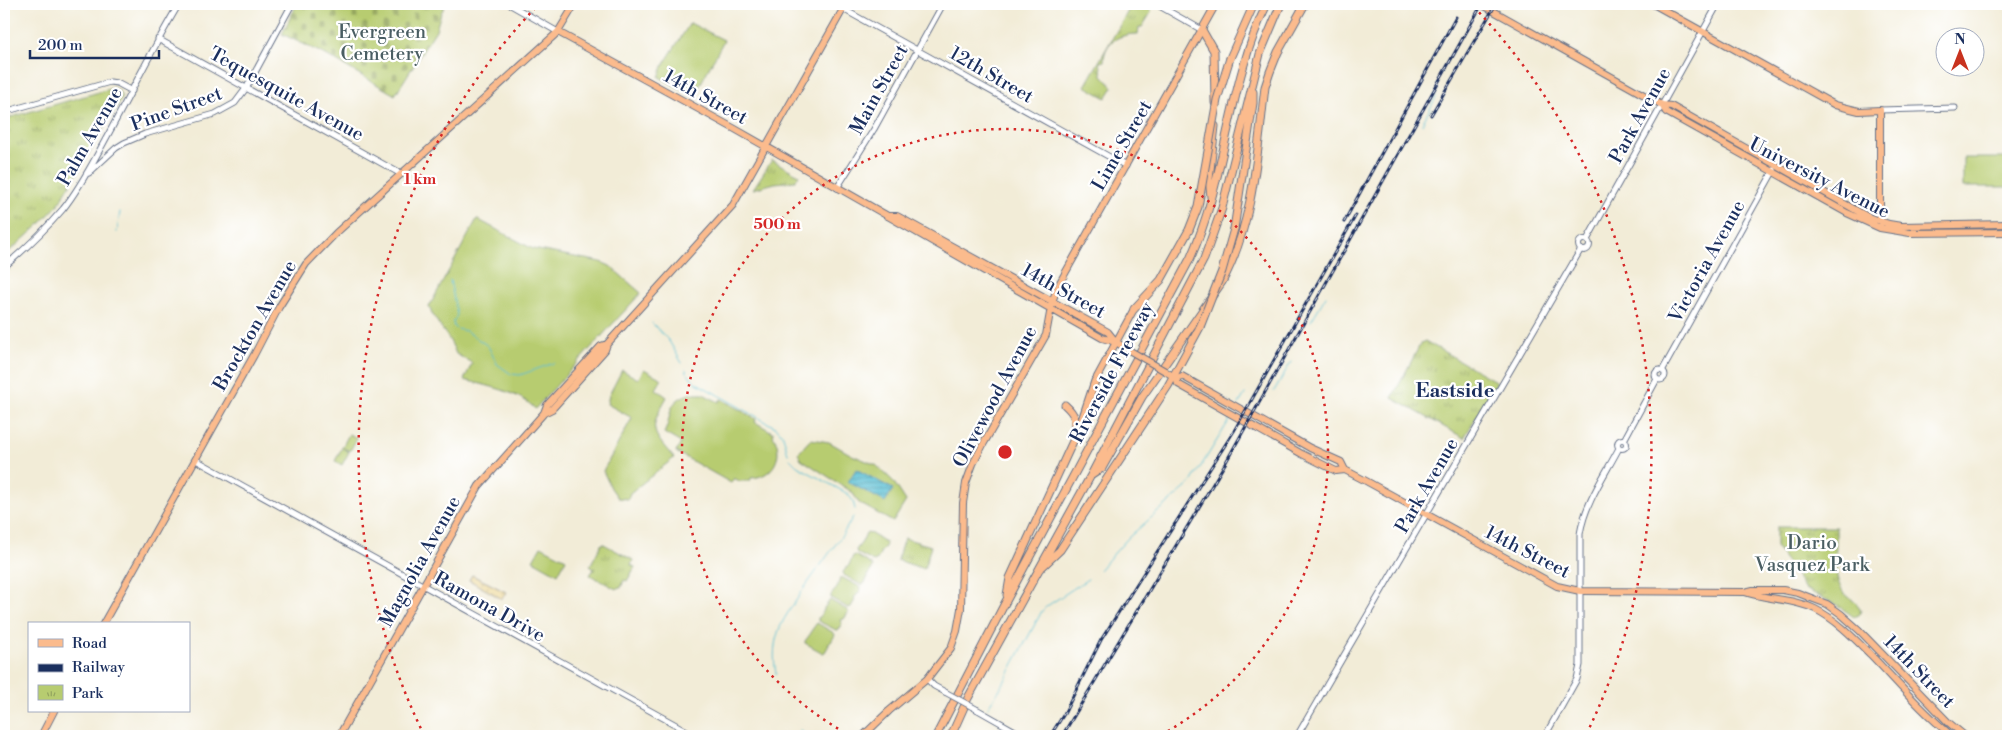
<svg xmlns="http://www.w3.org/2000/svg" width="2012" height="740" font-family="'Libre Bodoni',serif">
<defs>
<pattern id="sand-dots" width="8" height="8" patternUnits="userSpaceOnUse" patternTransform="scale(1.25)"><rect width="8" height="8" fill="#eeda9e"/><path d="M2 2h.1M6 6h.1" fill="none" stroke="#ccbb8a" stroke-width="1.8" stroke-linecap="round"/></pattern>
<pattern id="cemetery-stones" width="16" height="16" patternUnits="userSpaceOnUse" patternTransform="scale(1.25)"><rect width="16" height="16" fill="#b7cc70"/><path d="M2 7V4a2 2 0 0 1 4 0v3zM10 15v-3a2 2 0 0 1 4 0v3z" fill="#94a65f"/></pattern>
<pattern id="park-tufts" width="24" height="20" patternUnits="userSpaceOnUse" patternTransform="scale(1.25)"><rect width="24" height="20" fill="#b7cc70"/><path d="M3 7l-1-3M5 7V3M7 7l1-3M15 17l-1-3M17 17v-4M19 17l1-3" fill="none" stroke="#94a65f"/></pattern>
<pattern id="water-rules" width="6" height="5" patternUnits="userSpaceOnUse" patternTransform="scale(1.25)"><rect width="6" height="5" fill="#56bed3"/><path d="M0 2.5h6" fill="none" stroke="#469bae"/></pattern>
</defs>
<rect width="100%" height="100%" fill="#fff"/>
<filter id="ink" filterUnits="userSpaceOnUse"><feTurbulence type="fractalNoise" baseFrequency=".02" numOctaves="2"/><feDisplacementMap in="SourceGraphic" scale="10" xChannelSelector="R" yChannelSelector="G"/><feConvolveMatrix kernelMatrix="1 2 1 2 8 2 1 2 1" color-interpolation-filters="sRGB"/></filter>
<filter id="wash" filterUnits="userSpaceOnUse"><feTurbulence type="fractalNoise" baseFrequency=".0096" numOctaves="4" result="noise"/><feDisplacementMap in="SourceGraphic" scale="20" xChannelSelector="R" yChannelSelector="G"/><feGaussianBlur stdDeviation="1.12" result="paint"/><feColorMatrix in="noise" values="0 0 0 0 0 0 0 0 0 0 0 0 0 0 0 0 0 1.4 0 .05"/><feComposite in="paint" operator="in"/></filter>
<g filter="url(#wash)">
<rect width="100%" height="100%" fill="#f2ecd7"/>
<path fill="#b7cc70" stroke="#697e67" d="M690,23L724,40L694,96L659,77L664,64Z
M1963,158H2008V187H1963Z
M477,219L533,249L601,262L610,266L641,293L535,409C521,392 484,385 464,380L472,363L456,354C450,336 436,324 429,307Z
M644,369L662,379L656,389L667,397C649,429 650,430 674,458L630,493L628,499L618,498L611,488L603,471L632,418L607,404L609,395L622,370L638,379Z
M689,394H703L719,402L721,399L756,419L755,422L774,433L773,435C785,455 774,477 751,478L750,481H739L734,478L731,483L676,452L681,443L664,433C673,417 665,402 689,394Z
M349,434L357,438L350,451L343,448L349,452L342,465L335,461Z
M811,439L829,442L852,455L876,465L893,481L906,501L893,522L859,503L852,492L801,459L798,453Z
M868,532L885,542L886,545L882,551L880,552V555L876,561L874,562L857,553L856,550L862,542L866,533Z
M541,546L566,559L558,574L533,560Z
M855,555L872,565L873,567L869,574L867,575L868,577L864,584L861,585L844,575L843,572L849,565L853,556Z
M840,578H843L860,587L861,590L854,598L855,600L851,607L848,608L831,598V595L837,588Z
M830,600L847,610L848,613L844,619L841,620L842,623L838,630H836L818,621V618L824,610V608Z
M817,623L834,633L835,635L831,642L828,643L829,645L825,652L823,653L805,643V641L811,633V631Z"/>
<path fill="url(#sand-dots)" stroke="#84847e" d="M472,575L506,592L502,599L469,580Z"/>
<path fill="url(#cemetery-stones)" stroke="#697e67" d="M297,4H446L441,13L436,30L395,95L326,55L282,34Z"/>
<path fill="url(#park-tufts)" stroke="#697e67" d="M1132,4H1139L1152,11L1142,27H1139L1138,34C1120,34 1104,41 1104,61L1100,62L1102,75L1113,87L1106,98L1085,86Z
M113,88L118,90L122,98L58,205L38,226L4,256V119Z
M772,160L799,175L795,181L775,183L753,189Z
M1425,341L1497,382L1464,438L1392,398L1421,343Z
M1776,527H1836C1837,547 1832,573 1842,590C1847,598 1857,601 1861,610L1859,615L1854,617L1837,605L1805,589L1776,547Z
M904,538L931,546L924,569L897,560Z
M602,543L633,560L631,565L635,567L627,581L624,580L621,588L619,587L616,589L590,575L594,569L590,566Z"/>
<path fill="url(#water-rules)" stroke="#387698" d="M856,469L893,489L885,502L848,482Z"/>
<g fill="none" stroke-linecap="round" stroke-linejoin="round">
<path stroke="#56bed3" stroke-width="1" d="M1422,124L1436,97
M117,232L120,212
M450,280L457,315L453,323L454,327L457,329L466,331L488,346L497,364L511,374L520,375L554,363
M1311,321L1326,296
M652,323L669,341L682,363
M686,370L687,372
M688,374L695,382L777,428L783,435L788,454
M1274,391L1291,362
M1239,404L1245,394
M790,459L797,466L848,494L853,501L855,509
M1099,570L1129,537L1190,484L1232,416
M800,594L843,534L853,517
M776,674C770,639 780,623 800,595
M988,707L1003,684L1042,611L1047,606L1088,579
M800,730L804,736"/>
</g>
</g>
<g filter="url(#ink)">
<g fill="none" stroke-linecap="round" stroke-linejoin="round">
<defs>
<path id="minor" d="M509,4L558,32
M1156,4L1202,30
M843,9L1126,166
M158,39L401,174
M1880,110L1955,108
M4,112L110,82L117,83L132,91
M89,173L116,148L124,143L145,134L215,114L235,103L247,87L292,4
M837,188L874,129L943,4
M1578.5 245a5.5 5.5 0 1 1 11 0a5.5 5.5 0 1 1-11 0Z
M1587,240L1718,4
M4,267C25,249 45,230 63,209C79,189 91,166 103,144C129,97 152,49 179,4
M1655 375a5 5 0 1 1 10 0a5 5 0 1 1-10 0Z
M1662,371L1774,170
M1617.5 444a4.5 4.5 0 1 1 9 0a4.5 4.5 0 1 1-9 0Z
M1624,440L1657,379
M196,460L696,736
M927,679L934,686L945,692
M978,710L1024,736
M1297,736L1581,249
M1545,736L1577,679L1580,665V534C1585,503 1605,475 1619,448"/>
<path id="major" d="M1481,4L1662,105L1671,106L1868,217L1889,224L1901,226L2008,224
M1653,4L1835,105L1859,111L1880,110V225
M558,32L735,129L1102,338L1116,342L1127,349
M1662,105L1666,112L1847,213L1880,228L1910,233L2008,232
M887,216H897L1108,332L1116,342
M1165,371L1176,378L1182,376L1310,448L1341,462L1345,470L1366,481L1557,586L1580,591L1745,592L1753,590H1783L1798,593L1827,604L1841,614L1859,630L1948,722L1965,736
M1176,378L1178,384L1302,454L1336,471L1345,470
M1095,381L1134,309
M544,413L552,409L605,350L607,344L733,205L846,4
M1745,592C1767,600 1793,598 1815,609C1837,620 1854,638 1871,655C1897,682 1922,712 1952,736
M103,624L254,355L279,307L306,264L336,233L558,32L575,4
M41,736L54,711
M339,736L479,486L544,413L547,405L601,346L607,344
M863,736L889,711L927,679L951,648L957,631L961,609L963,503L966,483L973,464L984,443L1046,335L1052,302L1058,286L1216,4"/>
<path id="highway" d="M1202,30L1214,51L1215,103
M1230,58L1254,4
M1211,197L1209,179L1215,126
M1234,229L1253,103V92
M1134,309L1161,280L1189,230
M1065,405C1075,414 1077,420 1073,433
M1092,475L1102,468L1142,397L1222,282C1254,223 1257,153 1265,87L1270,72L1278,52L1305,4
M1042,567L1060,550L1168,386L1200,327
M1007,595L1010,578L1080,426L1095,381
M936,736L1005,603L1190,259C1227,178 1227,85 1267,4
M951,736L968,698L1090,477L1204,259L1222,208L1260,54L1281,4"/>
</defs>
<use href="#minor" stroke="#667188" stroke-width="7"/>
<use href="#major" stroke="#667188" stroke-width="8"/>
<use href="#highway" stroke="#667188" stroke-width="9"/>
<use href="#minor" stroke="#fff" stroke-width="5"/>
<use href="#major" stroke="#fbbb8d" stroke-width="6"/>
<use href="#highway" stroke="#fbbb8d" stroke-width="7"/>
<defs>
<path id="rail" d="M1431,115L1496,4
M1344,222L1456,17
M1050,736L1064,714L1101,640L1234,431L1356,215
M1062,736L1226,462L1482,4"/>
</defs>
<use href="#rail" stroke="#1b2f5e" stroke-width="3"/>
<use href="#rail" stroke="#fff" stroke-width="1" stroke-dasharray="4" stroke-linecap="butt"/>
<defs>
<path id="minor-bridge" d="M945,692L978,710"/>
<path id="major-bridge" d="M1127,349L1165,371"/>
<path id="highway-bridge" d="M1189,230L1198,207L1217,100L1230,58
M1200,327L1222,271L1234,229"/>
</defs>
<use href="#minor-bridge" stroke="#667188" stroke-width="7" stroke-linecap="butt"/>
<use href="#major-bridge" stroke="#667188" stroke-width="8" stroke-linecap="butt"/>
<use href="#highway-bridge" stroke="#667188" stroke-width="9" stroke-linecap="butt"/>
<use href="#minor-bridge" stroke="#fff" stroke-width="5"/>
<use href="#major-bridge" stroke="#fbbb8d" stroke-width="6"/>
<use href="#highway-bridge" stroke="#fbbb8d" stroke-width="7"/>
</g>
</g>
<g fill="none" stroke="#d62828" stroke-width="2.5" stroke-dasharray="2.5 5">
<path d="M851 736A323 323 0 1 1 1159 736"/>
<path d="M424 735A646 646 0 0 1 536 7M1474 7A646 646 0 0 1 1586 735"/>
</g>
<g text-anchor="middle" stroke-width="4.5" stroke-linejoin="round" paint-order="stroke">
<g font-size="19" fill="#4a5e63" stroke="#fff">
<text x="382" y="38">Evergreen<tspan x="382" dy="22">Cemetery</tspan></text>
<text x="1812" y="549">Dario<tspan x="1812" dy="22">Vasquez Park</tspan></text>
</g>
<g font-size="19" fill="#1b2f5e" stroke="#fff">
<text transform="translate(992 74) rotate(30)" y="7">12th Street</text>
<text transform="translate(878 89) rotate(-61)" y="7">Main Street</text>
<text transform="translate(287 93) rotate(29)" y="7">Tequesquite Avenue</text>
<text transform="translate(706 96) rotate(29)" y="7">14th Street</text>
<text transform="translate(176 108) rotate(-20)" y="7">Pine Street</text>
<text transform="translate(1639 115) rotate(-61)" y="7">Park Avenue</text>
<text transform="translate(89 136) rotate(-60)" y="7">Palm Avenue</text>
<text transform="translate(1121 145) rotate(-60)" y="7">Lime Street</text>
<text transform="translate(1820 177) rotate(27)" y="7">University Avenue</text>
<text transform="translate(1706 261) rotate(-61)" y="7">Victoria Avenue</text>
<text transform="translate(1064 290) rotate(29)" y="7">14th Street</text>
<text transform="translate(254 325) rotate(-60)" y="7">Brockton Avenue</text>
<text transform="translate(1111 372) rotate(-62)" y="7">Riverside Freeway</text>
<text transform="translate(994 396) rotate(-62)" y="7">Olivewood Avenue</text>
<text transform="translate(1426 485) rotate(-60)" y="7">Park Avenue</text>
<text transform="translate(1528 551) rotate(27)" y="7">14th Street</text>
<text transform="translate(419 561) rotate(-61)" y="7">Magnolia Avenue</text>
<text transform="translate(490 606) rotate(29)" y="7">Ramona Drive</text>
<text transform="translate(1920 671) rotate(46)" y="7">14th Street</text>
</g>
<g font-size="20" font-weight="bold" fill="#1b2f5e" stroke="#fff">
<text x="1455" y="397">Eastside</text>
</g>
</g>
<circle cx="1005" cy="452" r="8" fill="#d62828" stroke="#fff" stroke-width="2.5"/>
<g font-size="15" text-anchor="middle" font-weight="bold" fill="#d62828" stroke="#fff" stroke-width="4.5" stroke-linejoin="round" paint-order="stroke">
<text x="420" y="184">1 km</text>
<text x="777" y="229">500 m</text>
</g>
<rect width="2012" height="740" fill="none" stroke="#fff" stroke-width="20"/>
<rect x="28" y="622" width="162" height="90" fill="#ffffff" stroke="#a4acbf"/>
<rect x="38" y="639" width="25" height="8" fill="#fbbb8d" stroke="#a4acbf"/>
<text x="72" y="648" font-size="15" fill="#1b2f5e">Road</text>
<rect x="38" y="664" width="25" height="8" fill="#1b2f5e" stroke="#a4acbf"/>
<text x="72" y="672" font-size="15" fill="#1b2f5e">Railway</text>
<rect x="38" y="685" width="25" height="15" fill="url(#park-tufts)" stroke="#a4acbf"/>
<text x="72" y="698" font-size="15" fill="#1b2f5e">Park</text>
<g transform="translate(1960 52)"><circle r="24" fill="#ffffff" stroke="#a4acbf"/>
<path d="M0-4L9 19L0 12L-9 19Z" fill="#c8321e"/>
<text y="-8" font-size="14" font-weight="bold" text-anchor="middle" fill="#1b2f5e">N</text>
</g>
<path d="M30 50v8h129v-8" fill="none" stroke="#1b2f5e" stroke-width="2.5"/>
<text x="38" y="50" font-size="15" fill="#1b2f5e" stroke="#ffffff" stroke-width="4" paint-order="stroke">200 m</text>
</svg>
